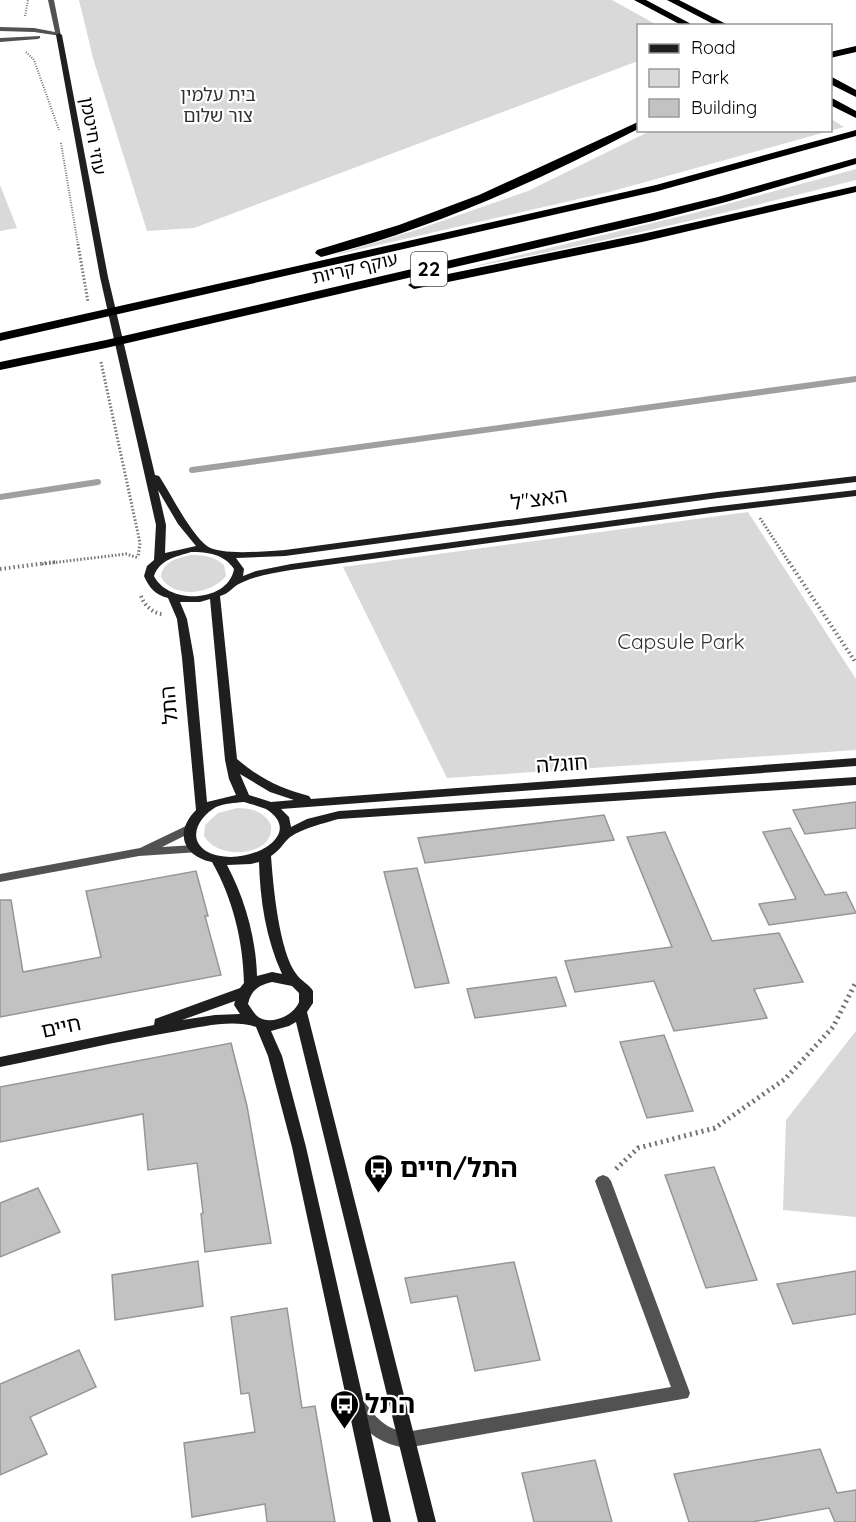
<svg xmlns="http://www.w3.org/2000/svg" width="856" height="1522" font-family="Quicksand,'Noto Sans Hebrew',sans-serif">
<rect width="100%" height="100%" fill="#fff"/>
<path fill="#d9d9d9" d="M79,0H612L657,25L638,26V61L194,228L147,231L93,58Z
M831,119L844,127L609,192L330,256L416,230L528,191L650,131L830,130Z
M856,169V180C727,213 597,244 466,268L694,213Z
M0,185L17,228L0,231Z
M748,512L856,679V750L447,778L343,567Z
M191,555C204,555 214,556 224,565L226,576C212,594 174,600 161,577C162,562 177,558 191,555Z
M237,808C251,808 264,811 271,825C275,857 218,861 204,836L205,825L218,813Z
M856,1031V1217L783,1210L786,1120Z"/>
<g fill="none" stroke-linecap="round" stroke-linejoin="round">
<path stroke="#a0a0a0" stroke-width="6" d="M192,470L856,379
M0,497L98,482"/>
</g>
<path fill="#c2c2c2" stroke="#969696" stroke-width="1.5" d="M856,802V828L805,834L793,810Z
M604,815L614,840L425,863L418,838Z
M790,828L825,895L846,892L856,913L769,925L759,904L796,899L763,832Z
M665,832L712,941L779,933L803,982L754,989L767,1018L674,1031L654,981L575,992L565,961L672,947L627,837Z
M417,868L449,983L415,988L384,872Z
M196,871L208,916H205L221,975L0,1017V900H11L23,972L101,957L86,891Z
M556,977L566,1006L475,1018L467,989Z
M664,1035L693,1111L647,1118L620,1042Z
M231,1043L247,1106L271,1243L205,1252L201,1214L203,1213L197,1163L148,1170L143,1114L0,1142V1087Z
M714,1167L757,1280L706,1288L665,1175Z
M38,1188L60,1232L0,1257V1203Z
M198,1261L203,1306L115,1320L112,1275Z
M514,1262L540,1360L475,1371L457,1296L411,1303L405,1278Z
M856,1271V1314L793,1324L777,1284Z
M287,1308L302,1408L315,1406L335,1522H267L265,1504L192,1517L184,1443L255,1432L249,1393L241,1394L231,1317Z
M79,1350L96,1387L30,1417L47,1454L0,1475V1384Z
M820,1449L837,1493L856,1490V1522H835L829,1508L752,1522H689L674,1474Z
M595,1460L612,1522H534L522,1473Z"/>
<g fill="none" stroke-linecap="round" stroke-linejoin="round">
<path stroke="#747474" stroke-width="2" stroke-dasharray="1 1.5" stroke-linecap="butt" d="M25,16L28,0
M26,52L34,60L59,130
M61,143L78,245"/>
<path stroke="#747474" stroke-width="3" stroke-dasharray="1.5 2" stroke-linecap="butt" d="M78,244L88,302
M101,362L140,543L138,557
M760,518L790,564
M42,564L126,554L139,558"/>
<path stroke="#747474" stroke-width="4" stroke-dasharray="1.5 3" stroke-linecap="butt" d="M789,562L856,663
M0,569L55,562
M141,596C144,605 153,614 163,614"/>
<path stroke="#747474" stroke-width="5" stroke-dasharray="2 4" stroke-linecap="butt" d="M616,1169L638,1148L715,1128L785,1079L833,1027L856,982"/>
<path fill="#525252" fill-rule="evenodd" d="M48,0H54L61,36L34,32L0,31V27L34,28L55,32Z
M40,36V38L38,39L0,42V38Z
M188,825L192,826L194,829L192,832L162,847L195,845L199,846L201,849L199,852L139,856L0,882V874L140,848Z
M603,1175L608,1177L611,1181L690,1393L688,1398L406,1448C380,1444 362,1431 351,1407L353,1402L359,1399C366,1402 368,1407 373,1413C382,1424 392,1430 406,1432L671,1387L595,1181L598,1177Z"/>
<path fill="#1f1f1f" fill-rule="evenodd" d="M59,33L62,35L108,277L155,475L159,476C171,494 190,533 207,546C221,556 266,551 285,550L718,492L856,476V482L718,498L285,556L236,558L244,569L243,576L256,571L291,564L711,507L856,490V496L711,513L291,570C274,573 252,576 237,585C231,589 228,594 220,596L237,759C259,778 281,789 309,796L311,799L856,758V766L281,809L289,817L291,827L307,819L339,811L856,777V785L339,819C327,822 297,830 288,839C282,845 279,851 271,856C273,884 279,953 297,975C301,981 309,984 313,991V1003L307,1012L436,1522H418L296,1022L289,1026L271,1031L282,1056L306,1147L391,1522H373L292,1147L268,1056L256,1027C232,1019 202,1027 178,1031C118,1041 59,1055 0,1067V1057L154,1025L155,1019L240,988L244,983C243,941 233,899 212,862C183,856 174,832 196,810L182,658L177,619L168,598C156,595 149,588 144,576L147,566L154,560L156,525L100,277L56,35ZM158,490L178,524L196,546L165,553L166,525ZM191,552C208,552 224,554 234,569C228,603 168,605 154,576C160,559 176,557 191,552ZM210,599L225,760L229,779L236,795L207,802L194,658L187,619L180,602H200ZM240,774L270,792L294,800L271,802L249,795ZM244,802C250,804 259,806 266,809C309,836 241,871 206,851C186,838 200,816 216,807C225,803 234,803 244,802ZM259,862C260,900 266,939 282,974L272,972L257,976C256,938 245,899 227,865L251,864ZM272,982L292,986L299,993C299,994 299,1001 299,1002C293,1017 269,1026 257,1016C254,1013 251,1008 248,1004C251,990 259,985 272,982ZM235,1001L234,1005L240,1014L215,1015L182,1020Z"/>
<path fill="#000" fill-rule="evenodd" d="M634,0H646L695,26H683Z
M667,0H679L730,26H717Z
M856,46V52L830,58V52Z
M830,76L856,90V97L830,84Z
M830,97L856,111V118L830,105Z
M638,122V129C538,181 432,229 321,257L315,253L317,250L399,225L479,195Z
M856,130V136L658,191L0,341V333L656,185Z
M856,158V164L726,202L653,221L106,348L0,370V362L106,340L653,213L718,197Z
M856,186V192L642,242L414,289L408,285L414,281L642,234Z"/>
</g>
<defs>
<symbol id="bus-pin" viewBox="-11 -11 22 30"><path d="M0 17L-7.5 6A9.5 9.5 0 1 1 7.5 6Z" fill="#000" stroke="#fff"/><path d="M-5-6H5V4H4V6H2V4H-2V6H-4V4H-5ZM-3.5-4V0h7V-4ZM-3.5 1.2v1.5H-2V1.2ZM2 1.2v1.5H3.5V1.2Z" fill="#fff"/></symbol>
</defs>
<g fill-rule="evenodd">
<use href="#bus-pin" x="362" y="1152" width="33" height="45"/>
<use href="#bus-pin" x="328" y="1388" width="33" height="45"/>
</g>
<g text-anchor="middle" stroke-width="4.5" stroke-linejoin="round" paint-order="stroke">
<g font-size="18" fill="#303030" stroke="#fff">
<text x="218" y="101">בית עלמין<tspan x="218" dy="21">צור שלום</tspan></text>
</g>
<g font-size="18" fill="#000" stroke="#fff">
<text transform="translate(93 136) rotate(80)" y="6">עוזי חיטמן</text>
<text transform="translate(355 268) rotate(-13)" y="6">עוקף קריות</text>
</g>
<rect fill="#fff" stroke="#4c4c4c" stroke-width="1.5" x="411" y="252" width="36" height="34" rx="4.5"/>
<g font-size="20" font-weight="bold" fill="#000">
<text x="429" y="276">22</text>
</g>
<g font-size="21" fill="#000" stroke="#fff">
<text transform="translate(539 499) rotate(-8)" y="7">האצ"ל</text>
<text transform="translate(169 705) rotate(-95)" y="7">התל</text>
<text transform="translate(562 764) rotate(-4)" y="7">חוגלה</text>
<text transform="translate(61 1027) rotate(-12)" y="7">חיים</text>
</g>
<g font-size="21" fill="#303030" stroke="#fff">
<text x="681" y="649">Capsule Park</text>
</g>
<g font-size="26" font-weight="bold" fill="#000" stroke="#fff" text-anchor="start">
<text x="400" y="1177">התל/חיים</text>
<text x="365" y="1413">התל</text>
</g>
</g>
<rect x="637" y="24" width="195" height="108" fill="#ffffff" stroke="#999999" stroke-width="1.5"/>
<rect x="649" y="44" width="30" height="9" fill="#1f1f1f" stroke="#999999" stroke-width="1.5"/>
<text x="691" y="54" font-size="18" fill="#000000">Road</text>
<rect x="649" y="69" width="30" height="18" fill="#d9d9d9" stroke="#999999" stroke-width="1.5"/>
<text x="691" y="84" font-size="18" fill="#000000">Park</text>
<rect x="649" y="99" width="30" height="18" fill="#c2c2c2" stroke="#999999" stroke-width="1.5"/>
<text x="691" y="114" font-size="18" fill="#000000">Building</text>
</svg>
